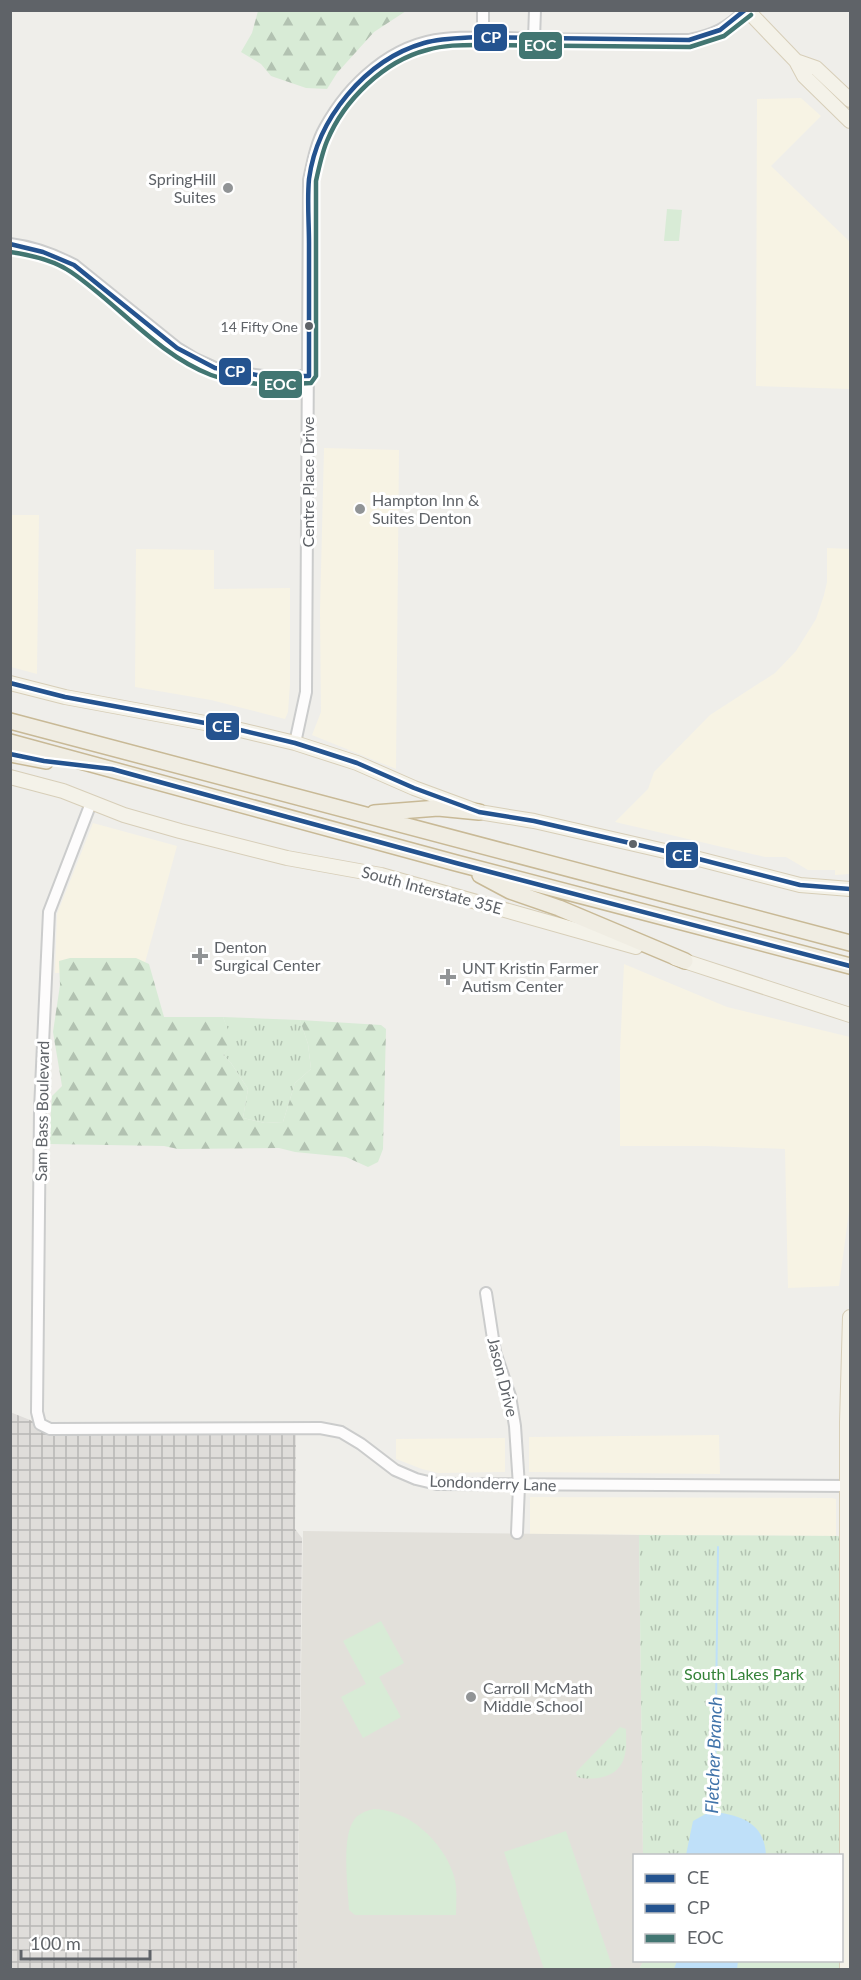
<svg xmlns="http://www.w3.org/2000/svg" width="861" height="1980" font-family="Lato,sans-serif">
<defs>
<pattern id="industrial-grid" width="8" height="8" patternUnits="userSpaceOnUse" patternTransform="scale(1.5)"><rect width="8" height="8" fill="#dfddda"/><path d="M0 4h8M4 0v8" fill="none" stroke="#b8b7b5"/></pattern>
<pattern id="grass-tufts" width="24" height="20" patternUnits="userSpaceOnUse" patternTransform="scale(1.5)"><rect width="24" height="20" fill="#d8ebd6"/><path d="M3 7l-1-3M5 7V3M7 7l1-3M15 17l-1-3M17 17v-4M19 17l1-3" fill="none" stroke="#b2c2b1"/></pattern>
<pattern id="forest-firs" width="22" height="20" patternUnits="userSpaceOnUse" patternTransform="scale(1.5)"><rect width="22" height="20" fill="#d8ebd6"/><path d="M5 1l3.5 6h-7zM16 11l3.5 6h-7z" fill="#b2c2b1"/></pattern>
</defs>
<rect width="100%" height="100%" fill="#efeeea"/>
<path fill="#f7f3e4" d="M801,98L821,116L771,166L850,242V389L756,386L757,99Z
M324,448L399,450L396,769L312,735L321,712L320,611Z
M10,515H39L37,674L11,667Z
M827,548L850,549V874L835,875V870H808L786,857H765L615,822L648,789L654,772L710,715L775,673L796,651L816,619L824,595L827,582Z
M136,549L214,550V589L290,588V684L288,712L285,719L211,700L135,687Z
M93,823L177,846L143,970L55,973L57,914Z
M624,964L727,1007L850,1037V1204L839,1286L788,1288L785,1149L707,1146H620V1051Z
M719,1435L720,1474L529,1472V1437Z
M505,1438V1472L438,1473L422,1469L396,1459V1439Z
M530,1497L832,1498L836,1499V1536L530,1534Z"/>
<path fill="url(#industrial-grid)" d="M10,1412L40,1424L296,1428L295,1529L302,1538L297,1969H11Z"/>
<path fill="#e2e0da" d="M303,1531L639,1535L643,1855L634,1856V1960L644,1961L639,1969L305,1970L297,1968Z"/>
<path fill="url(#grass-tufts)" d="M223,1017L300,1020L308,1044L311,1069L295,1083L283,1122L265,1123L243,1118L248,1089L231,1063L223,1055L232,1043Z
M639,1535L847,1536V1969H639L644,1960H842V1856L643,1855Z
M620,1727L626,1729C626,1738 627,1749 624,1758C618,1778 594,1781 577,1777L576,1772Z"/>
<path fill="url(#forest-firs)" d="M258,11V10L406,11L374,32L337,73L327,89L306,88L271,76L261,64L241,52L252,33Z
M70,958H136L149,964L164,1017H223L233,1043L223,1055L231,1063L248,1089L243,1118L265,1123L283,1122L295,1083L311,1069L308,1044L300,1020L381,1025L386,1029L383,1149L378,1162L368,1167L346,1157L295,1152L279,1148L178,1149L164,1146L49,1144L52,1096L62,1086L53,1032L60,985L59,961Z"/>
<path fill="#d8ebd6" d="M667,209L682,210L679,241H664Z
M381,1621L404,1663L379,1677L401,1717L363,1738L341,1697L366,1684L343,1641Z
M374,1809C409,1810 442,1841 453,1873C458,1886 456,1901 456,1915H355L349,1910C348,1887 341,1838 354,1820C359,1813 366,1811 374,1809Z
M566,1831L612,1966L603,1970L544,1969L504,1852Z"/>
<path fill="#bfe0f9" d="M711,1811C740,1816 764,1821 766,1855H686L693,1821Z
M677,1961V1960L738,1961L737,1969H674Z"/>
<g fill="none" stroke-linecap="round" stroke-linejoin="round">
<path stroke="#bfe0f9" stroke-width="2" d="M713,1814L715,1787L718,1547"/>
<defs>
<path id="minor" d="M483,10V37
M534,39L535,10
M10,244C34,247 53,254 74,265L177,348L195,359L215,368L238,373L263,376H309
M295,743L306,692L309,180C313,162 316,144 325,128C349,84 392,44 444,39C474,36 505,38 535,39C586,40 638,40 689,40C714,35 728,28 746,10
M91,803L49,912L40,1110L37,1412L40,1424L50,1429L320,1428L341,1432L361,1444L395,1470L416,1479L437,1484L850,1486
M486,1293L495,1352L510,1396L515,1426L519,1486L517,1533"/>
<path id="major" d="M747,10L796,61L804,76L850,121
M796,61L816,68L850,100
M10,683L65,697L232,728L295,743L357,763L414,788L479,812L534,821L691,857L800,885L850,889
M10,777L63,791L124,815L180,831L287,858L381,875L636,947
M675,958L850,1015
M847,1970V1422L850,1317"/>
<path id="highway" d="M10,721L850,943
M10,742L456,863L850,966
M10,754L46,761
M374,813L438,808L479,812
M480,875L510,891L559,908L685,961"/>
</defs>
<use href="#minor" stroke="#cbcccc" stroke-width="14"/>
<use href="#major" stroke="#d7ceb8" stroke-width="16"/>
<use href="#highway" stroke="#c8b996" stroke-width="18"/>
<use href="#minor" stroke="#fdfcfc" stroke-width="10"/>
<use href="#major" stroke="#f4f2e9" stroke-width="14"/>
<use href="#highway" stroke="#f0ede3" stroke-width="15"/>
<defs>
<path id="bus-1" d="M10,683L65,697L232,728L295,743L357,763L414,788L479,812L534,821L691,857L800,885L850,889
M10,754L44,761L112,769L456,863L850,966"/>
<path id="bus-2" d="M10,244L43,252L74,265L177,348L215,368L263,376H309C309,332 309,288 309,243C309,223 307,200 309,179C317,119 365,60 424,43C441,38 460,38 478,37L689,40L720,30L745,10"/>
<path id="bus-3" d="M10,252C31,255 54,260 71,272C118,304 157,354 211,375C241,386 279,385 311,383L316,376V181C319,167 322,153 327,141C344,100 384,61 427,50C444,45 461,45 478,45L690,47L724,36L751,15"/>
</defs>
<use href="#bus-1" stroke="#fff" stroke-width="9"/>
<use href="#bus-2" stroke="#fff" stroke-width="9"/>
<use href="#bus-3" stroke="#fff" stroke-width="9"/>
<use href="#bus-1" stroke="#24538f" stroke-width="4.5"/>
<use href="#bus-2" stroke="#24538f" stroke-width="4.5"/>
<use href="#bus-3" stroke="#427672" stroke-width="4.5"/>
</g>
<g fill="#919496" stroke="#fff" stroke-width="2">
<circle cx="228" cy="188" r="6"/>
<circle cx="360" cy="509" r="6"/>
<path d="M197 947h6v6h6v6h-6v6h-6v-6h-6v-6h6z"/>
<path d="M445 968h6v6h6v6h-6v6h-6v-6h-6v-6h6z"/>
<circle cx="471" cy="1697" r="6"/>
</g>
<g fill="#5f6368" stroke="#fff" stroke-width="2">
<circle cx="309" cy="326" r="5"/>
<circle cx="633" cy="844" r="5"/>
</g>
<g text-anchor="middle" stroke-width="6" stroke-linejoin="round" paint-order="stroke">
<g font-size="14" fill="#5f6368" stroke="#fff" text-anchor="end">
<text x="298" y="332">14 Fifty One</text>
</g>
<g font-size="16" fill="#5f6368" stroke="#fff" text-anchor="start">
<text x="216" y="185" text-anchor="end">SpringHill<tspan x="216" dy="18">Suites</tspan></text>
<text x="372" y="506">Hampton Inn &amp;<tspan x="372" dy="18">Suites Denton</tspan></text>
<text x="214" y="953">Denton<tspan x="214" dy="18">Surgical Center</tspan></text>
<text x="462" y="974">UNT Kristin Farmer<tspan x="462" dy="18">Autism Center</tspan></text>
<text x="483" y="1694">Carroll McMath<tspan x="483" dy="18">Middle School</tspan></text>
</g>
<g font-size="16" fill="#5f6368" stroke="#fff">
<text transform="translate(308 482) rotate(-90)" y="6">Centre Place Drive</text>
<text transform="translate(432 890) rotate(15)" y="6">South Interstate 35E</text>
<text transform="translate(42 1111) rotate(-89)" y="6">Sam Bass Boulevard</text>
<text transform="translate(503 1377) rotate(76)" y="6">Jason Drive</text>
<text transform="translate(493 1483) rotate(2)" y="6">Londonderry Lane</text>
</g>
<g font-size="16" fill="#348238" stroke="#fff">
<text x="744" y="1680">South Lakes Park</text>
</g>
<g font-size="18" font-style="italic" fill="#4174aa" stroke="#fff">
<text transform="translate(714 1755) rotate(-88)" y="6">Fletcher Branch</text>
</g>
</g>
<g stroke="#fff" stroke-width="2">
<rect x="473" y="23" width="35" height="29" rx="6" fill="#24538f"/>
<rect x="518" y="31" width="45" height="29" rx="6" fill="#427672"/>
<rect x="218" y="357" width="34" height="29" rx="6" fill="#24538f"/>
<rect x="258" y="370" width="45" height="29" rx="6" fill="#427672"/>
<rect x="205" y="712" width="35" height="29" rx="6" fill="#24538f"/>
<rect x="665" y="841" width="34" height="28" rx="6" fill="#24538f"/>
</g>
<g font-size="16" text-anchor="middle" font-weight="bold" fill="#fff">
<text x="491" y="43">CP</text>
<text x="540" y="51">EOC</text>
<text x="235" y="377">CP</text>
<text x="280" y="390">EOC</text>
<text x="222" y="732">CE</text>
<text x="682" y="861">CE</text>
</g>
<rect width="861" height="1980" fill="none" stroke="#5f6368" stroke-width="24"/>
<rect x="633" y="1854" width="210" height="108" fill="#ffffff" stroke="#bfc1c3" stroke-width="1.5"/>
<rect x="645" y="1874" width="30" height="9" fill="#24538f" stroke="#bfc1c3" stroke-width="1.5"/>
<text x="687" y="1884" font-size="18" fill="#5f6368">CE</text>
<rect x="645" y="1904" width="30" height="9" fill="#24538f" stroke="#bfc1c3" stroke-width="1.5"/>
<text x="687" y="1914" font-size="18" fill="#5f6368">CP</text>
<rect x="645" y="1934" width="30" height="9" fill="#427672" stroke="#bfc1c3" stroke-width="1.5"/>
<text x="687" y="1944" font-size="18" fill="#5f6368">EOC</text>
<path d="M21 1950v9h129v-9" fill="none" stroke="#5f6368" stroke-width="3"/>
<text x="30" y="1950" font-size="18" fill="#5f6368" stroke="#ffffff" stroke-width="4.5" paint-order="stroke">100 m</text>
</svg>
